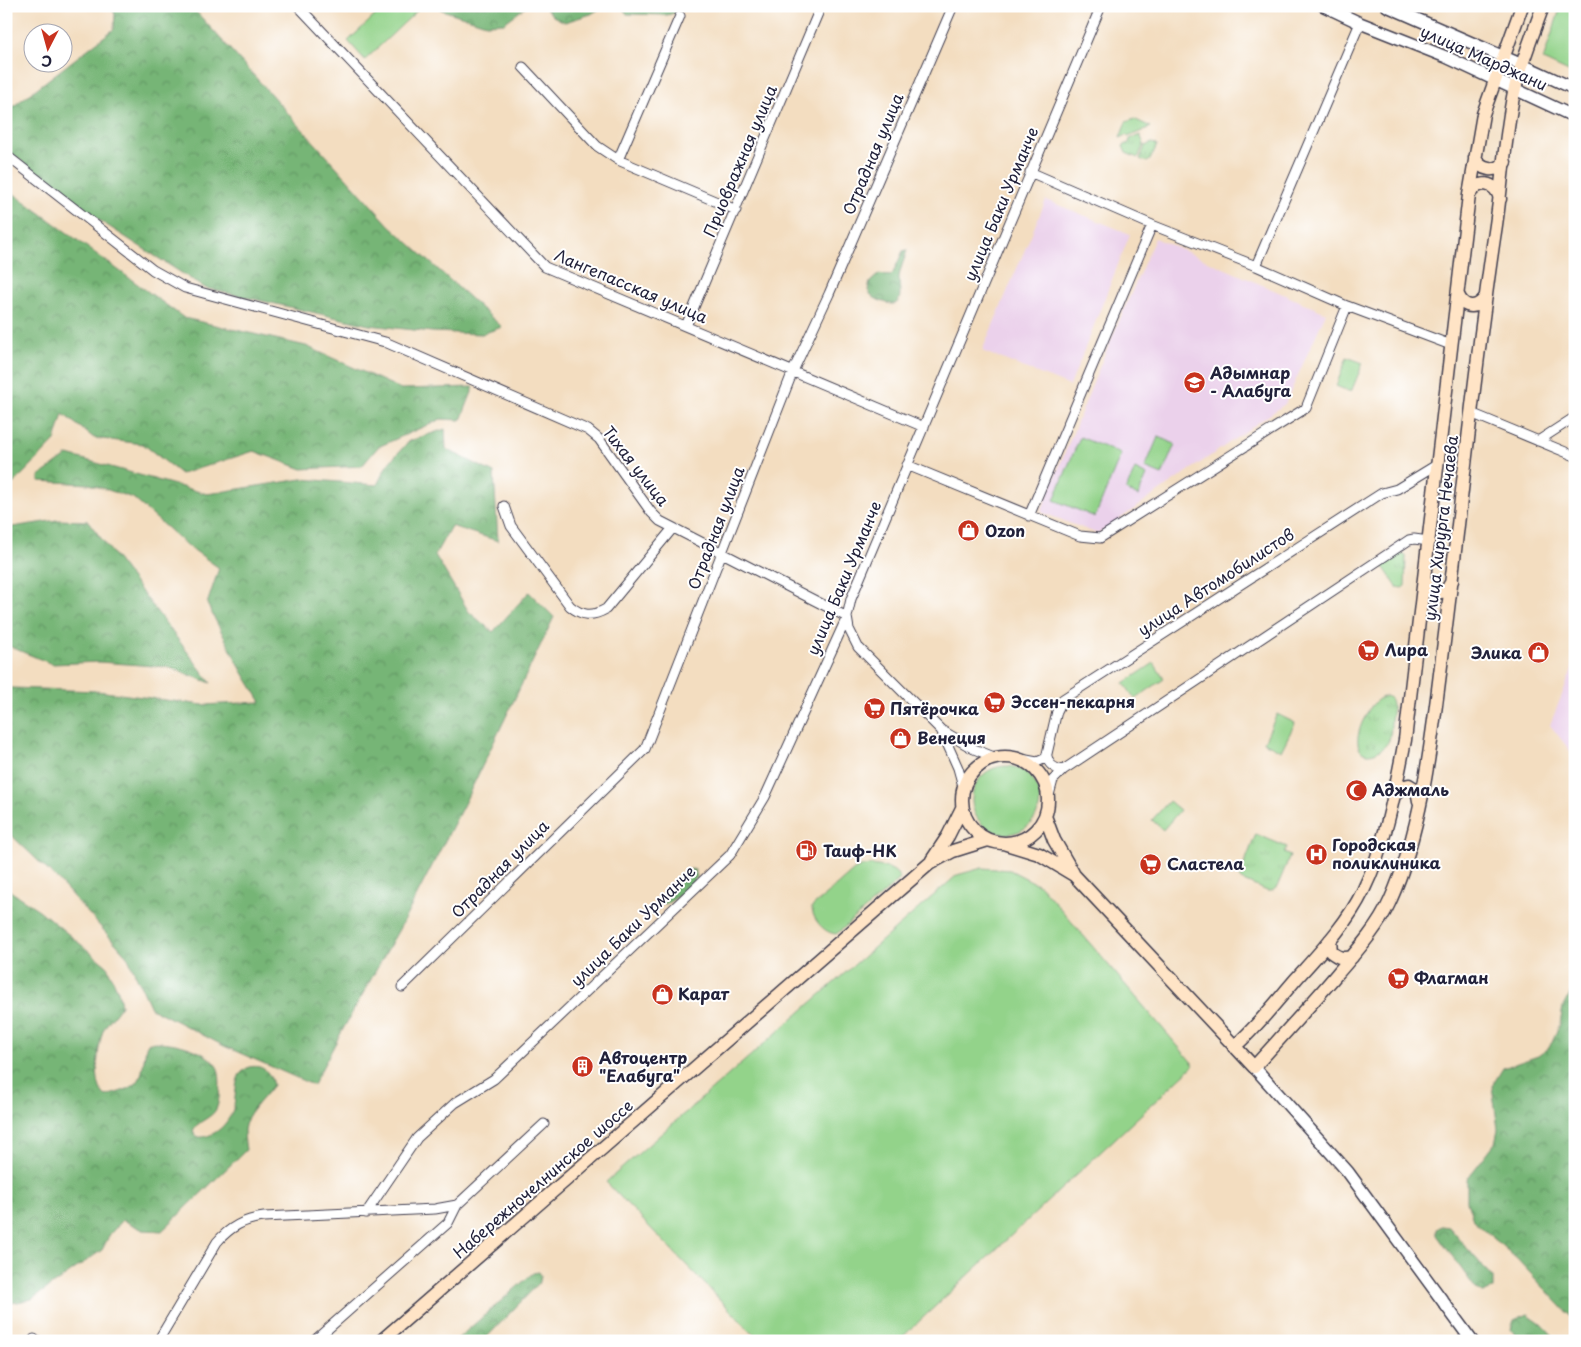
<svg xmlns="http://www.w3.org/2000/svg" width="1581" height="1347" font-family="'Playpen Sans',sans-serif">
<defs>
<pattern id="forest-crowns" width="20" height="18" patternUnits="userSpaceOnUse" patternTransform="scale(1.25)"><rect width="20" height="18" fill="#76b576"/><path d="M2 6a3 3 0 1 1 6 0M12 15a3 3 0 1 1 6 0" fill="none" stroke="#609362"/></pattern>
<pattern id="park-tufts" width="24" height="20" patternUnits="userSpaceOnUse" patternTransform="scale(1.25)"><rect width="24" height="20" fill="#93d38a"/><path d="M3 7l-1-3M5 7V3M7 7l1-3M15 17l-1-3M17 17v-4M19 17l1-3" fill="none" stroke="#7eb578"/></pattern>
</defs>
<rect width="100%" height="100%" fill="#fff"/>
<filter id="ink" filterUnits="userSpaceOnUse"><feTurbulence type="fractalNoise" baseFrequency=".02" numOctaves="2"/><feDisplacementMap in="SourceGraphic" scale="10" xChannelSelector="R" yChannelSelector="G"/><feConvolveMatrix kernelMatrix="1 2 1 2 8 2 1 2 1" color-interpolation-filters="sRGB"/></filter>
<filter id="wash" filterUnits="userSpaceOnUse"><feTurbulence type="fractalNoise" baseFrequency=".0096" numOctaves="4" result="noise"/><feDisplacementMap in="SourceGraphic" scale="20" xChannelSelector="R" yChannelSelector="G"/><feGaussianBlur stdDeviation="1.12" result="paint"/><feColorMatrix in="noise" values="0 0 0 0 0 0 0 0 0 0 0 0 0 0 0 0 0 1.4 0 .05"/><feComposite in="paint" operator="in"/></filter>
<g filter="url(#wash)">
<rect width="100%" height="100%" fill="#f3ddc0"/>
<path fill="#ebd1eb" d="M1046,200L1130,234L1070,386L982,351Z
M1155,238L1326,313L1285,404L1098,534L1041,512L1102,361Z
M1575,662V757L1550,725Z"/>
<path fill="#93d38a" stroke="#5a7a62" d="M385,6H422L365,60L348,41Z
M1561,6H1575V75L1543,60Z
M1347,357L1363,363L1351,392L1336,386Z
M1080,437L1121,454L1095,517L1054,500Z
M1158,437L1175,444L1162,475L1145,468Z
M1135,469L1147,475L1138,496L1126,490Z
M1154,663L1164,679L1135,699L1124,683Z
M1277,714L1295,723L1281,751L1264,742Z
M972 800a34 34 0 1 1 68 0a34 34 0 1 1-68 0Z
M1169,801L1180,810L1163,830L1152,820Z
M872,865C882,867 896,867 900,879L839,932L836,934C824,933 812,919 812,907L854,870L863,866Z
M982,868L1010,870L1041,886L1194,1065L898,1341H760L606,1182L957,875Z"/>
<path fill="url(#forest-crowns)" stroke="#4c6c58" d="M111,6H191L389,225L502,327L482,334L432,332L369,325L205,288L80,208L6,149V112L114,29L115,14Z
M437,6H527L504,23L486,24L442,10Z
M544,6H604L591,14L565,22L553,16Z
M621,6H698L667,15L627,14Z
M6,188L184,318L306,346L401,389L474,387L461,420L441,419L378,447L362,466L302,469L254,451L181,474L143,444L94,438L63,414L55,441L8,489H6Z
M907,250C905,259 900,268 899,277C898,287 907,311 884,302C877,300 871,297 868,290L870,282L879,274L890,276L893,273L903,251Z
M445,429L446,449L494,473L498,541L451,526L435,555L469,612L493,632L529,592L554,617L464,804L402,924L342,1031L313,1085L224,1046L151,1008L127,956L58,880L6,830V686L12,688L97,691L203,705L261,702L242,671L207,604L219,568L184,543L133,498L89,484L39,481V476L68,455L207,494L302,479L377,485L387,465L409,441Z
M57,520L88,521L211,683L168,667L99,662L52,664L6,645V528Z
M691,869L695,870L697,877C689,888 677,899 665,904L662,903L660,899C667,886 678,876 691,869Z
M6,882L10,891L39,910L107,966L118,991L121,1005C116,1014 106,1023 103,1031C98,1045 92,1088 106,1096C144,1085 140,1084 146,1047L148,1043C166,1039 210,1049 218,1069C221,1076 220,1099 217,1107C213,1119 197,1120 193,1131L197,1137C214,1139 231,1122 234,1105C236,1095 235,1083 240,1074C243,1071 245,1069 249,1067C264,1064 270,1073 273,1085C263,1099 246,1112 244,1130C244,1136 245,1144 246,1150L162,1231L143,1230L123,1220L110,1234L102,1250L32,1299L12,1303L6,1300Z
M1575,984V1321L1517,1259L1473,1220L1467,1201V1179L1495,1143L1498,1129L1492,1086L1503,1068L1538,1056L1549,1048L1560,1024L1563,1007Z
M1441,1226L1449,1227L1493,1278V1288L1488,1292L1482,1293L1476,1289L1437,1235V1229Z
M539,1272L541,1275L540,1282L483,1341H455L533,1273Z
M1528,1314L1541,1323L1558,1341H1519L1511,1329L1514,1320Z"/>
<path fill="url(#park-tufts)" stroke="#5a7a62" d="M1134,119L1151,127L1128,137L1127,135L1120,138L1126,122Z
M1140,135L1144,144L1138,158L1126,153L1123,146L1129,143L1130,139Z
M1152,143L1157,145L1150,160L1147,162L1140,159L1145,146Z
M1400,553L1406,556L1405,586L1402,588L1397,587L1382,565Z
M1386,696L1390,698C1394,706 1392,713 1391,721C1391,727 1391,734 1389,740C1384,752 1360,763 1358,743C1357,735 1361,724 1365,717C1369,708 1376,698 1386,696Z
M1256,834L1287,847L1284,853L1290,856L1277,887L1272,891H1267L1241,880L1239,877Z"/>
</g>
<g filter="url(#ink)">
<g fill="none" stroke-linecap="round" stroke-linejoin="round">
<defs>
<path id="minor" d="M298,6L545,267L924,427
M523,67L597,146L618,160L736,210
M6,155L153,270L185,288L385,342L588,430L599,439L651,512L660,521L847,617L849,629L858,647L941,730L974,749L994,757
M618,160L680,16
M1030,172L1152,225L1256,266L1347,306L1451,345
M1256,266L1360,23
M686,326L821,6
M1471,413L1575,456
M1538,441L1575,417
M907,465L1080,536L1100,538L1306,408L1347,306
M504,506L511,526L570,606C582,616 592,617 606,609L673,528
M1029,516L1152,225
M941,730L958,768L963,786
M1047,756C1048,765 1055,769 1063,770
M1016,758L1037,762L1046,758L1057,711L1063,699L1382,493L1397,489L1438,464
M1048,799L1053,780L1063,770L1409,540L1414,539L1429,541
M402,987L645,749L793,371L829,294L953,6
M366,1213L417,1138L455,1103L494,1079L730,855L765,797L847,617L851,599L1101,6
M34,1339L36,1341
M158,1341L217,1242C230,1227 244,1219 264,1217L435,1209L457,1205
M314,1341L448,1223L457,1205L544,1124"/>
<path id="tertiary" d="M1324,6L1360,23L1446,57L1575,117
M1387,6L1536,71L1575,89
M1254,1067L1348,1172L1472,1341"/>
<path id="secondary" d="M1475,158C1481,171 1496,173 1505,162
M1469,195C1477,179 1496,181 1500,199
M1458,295C1464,309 1478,310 1486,296
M1425,580L1430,589L1437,593L1446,591L1452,581
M962 800a43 43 0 1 1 86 0a43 43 0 1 1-86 0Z
M1393,797L1402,787L1409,785L1417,790L1419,801
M1045,816L1054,840L1073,873
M1003,843L1039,854L1074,875L1254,1067C1282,1036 1310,1006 1337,974C1356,952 1378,928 1390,901C1425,824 1433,725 1444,642C1461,507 1474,372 1494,238C1502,190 1504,140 1514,92C1521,63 1533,34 1543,6
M932,860L948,836L962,808
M1330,940L1331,952C1339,958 1343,959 1352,957
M1234,1047C1257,1027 1276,1002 1296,979C1320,952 1347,924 1363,891C1386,844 1395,791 1405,740L1469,195L1483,114L1522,6
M381,1341L929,864L953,851L988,840"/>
</defs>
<use href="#minor" stroke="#413e4f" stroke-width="11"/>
<use href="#tertiary" stroke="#413e4f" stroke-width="14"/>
<use href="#secondary" stroke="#413e4f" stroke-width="15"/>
<use href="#minor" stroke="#fff" stroke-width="9"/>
<use href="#tertiary" stroke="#fff" stroke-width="11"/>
<use href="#secondary" stroke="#ffe4c6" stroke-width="12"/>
</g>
</g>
<defs>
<symbol id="school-disc" viewBox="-11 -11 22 22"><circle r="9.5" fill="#c8321e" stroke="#fff"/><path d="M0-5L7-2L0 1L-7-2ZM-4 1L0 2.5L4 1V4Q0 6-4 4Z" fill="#fff"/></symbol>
<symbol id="shop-disc" viewBox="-11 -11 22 22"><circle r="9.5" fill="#c8321e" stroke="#fff"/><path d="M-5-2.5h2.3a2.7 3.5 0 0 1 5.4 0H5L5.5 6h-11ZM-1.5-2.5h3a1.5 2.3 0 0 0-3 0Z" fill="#fff"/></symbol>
<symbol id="supermarket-disc" viewBox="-11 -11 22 22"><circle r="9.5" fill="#c8321e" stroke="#fff"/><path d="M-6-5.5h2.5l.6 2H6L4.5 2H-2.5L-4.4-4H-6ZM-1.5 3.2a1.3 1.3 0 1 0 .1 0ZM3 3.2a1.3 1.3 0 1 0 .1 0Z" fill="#fff"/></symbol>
<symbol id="mosque-disc" viewBox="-11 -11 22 22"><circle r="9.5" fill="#c8321e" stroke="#fff"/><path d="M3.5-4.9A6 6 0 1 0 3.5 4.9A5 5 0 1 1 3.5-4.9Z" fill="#fff"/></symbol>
<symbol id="fuel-disc" viewBox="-11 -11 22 22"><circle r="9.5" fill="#c8321e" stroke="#fff"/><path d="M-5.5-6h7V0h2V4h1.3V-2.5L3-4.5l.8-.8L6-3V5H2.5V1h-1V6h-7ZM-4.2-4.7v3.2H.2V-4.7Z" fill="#fff"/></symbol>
<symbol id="hospital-disc" viewBox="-11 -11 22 22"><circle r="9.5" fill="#c8321e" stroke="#fff"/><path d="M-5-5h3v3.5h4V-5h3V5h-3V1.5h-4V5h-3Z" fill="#fff"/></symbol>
<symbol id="building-disc" viewBox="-11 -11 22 22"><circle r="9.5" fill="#c8321e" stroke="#fff"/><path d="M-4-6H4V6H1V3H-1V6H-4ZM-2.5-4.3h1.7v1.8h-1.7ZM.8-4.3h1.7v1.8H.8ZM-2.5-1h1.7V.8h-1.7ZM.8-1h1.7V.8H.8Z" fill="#fff"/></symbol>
</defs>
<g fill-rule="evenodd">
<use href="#school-disc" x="1182" y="370" width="25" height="25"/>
<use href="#shop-disc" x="956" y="518" width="25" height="25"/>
<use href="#supermarket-disc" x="1356" y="638" width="25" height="25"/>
<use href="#shop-disc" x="1526" y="640" width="25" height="25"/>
<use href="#supermarket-disc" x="982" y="690" width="25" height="25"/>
<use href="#supermarket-disc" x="862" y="696" width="25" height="25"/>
<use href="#shop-disc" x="888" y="726" width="25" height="25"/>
<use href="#mosque-disc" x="1344" y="778" width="25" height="25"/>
<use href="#fuel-disc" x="794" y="838" width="25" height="25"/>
<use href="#hospital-disc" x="1304" y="842" width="25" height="25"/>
<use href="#supermarket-disc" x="1138" y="852" width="25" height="25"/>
<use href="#supermarket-disc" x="1386" y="966" width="25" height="25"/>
<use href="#shop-disc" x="650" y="982" width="25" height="25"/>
<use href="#building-disc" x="570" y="1054" width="25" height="25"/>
</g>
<g text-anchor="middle" stroke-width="4" stroke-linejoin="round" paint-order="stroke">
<g font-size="16" fill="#22223b" stroke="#fff">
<text transform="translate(1484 58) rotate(24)" y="6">улица Марджани</text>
<text transform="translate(873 154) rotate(-67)" y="6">Отрадная улица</text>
<text transform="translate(740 161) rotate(-67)" y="6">Приовражная улица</text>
<text transform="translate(1001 204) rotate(-67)" y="6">улица Баки Урманче</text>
<text transform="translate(631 286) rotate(23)" y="6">Лангепасская улица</text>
<text transform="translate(636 466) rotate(52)" y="6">Тихая улица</text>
<text transform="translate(716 528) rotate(-69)" y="6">Отрадная улица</text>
<text transform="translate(1441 528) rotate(-83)" y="6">улица Хирурга Нечаева</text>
<text transform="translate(844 578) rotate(-67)" y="6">улица Баки Урманче</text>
<text transform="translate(1216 582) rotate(-33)" y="6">улица Автомобилистов</text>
<text transform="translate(500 869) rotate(-45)" y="6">Отрадная улица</text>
<text transform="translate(633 926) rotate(-44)" y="6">улица Баки Урманче</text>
<text transform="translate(543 1179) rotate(-41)" y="6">Набережночелнинское шоссе</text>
</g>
<g font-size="16" font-weight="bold" fill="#22223b" stroke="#fff" text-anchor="start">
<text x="1210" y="379">Адымнар<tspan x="1210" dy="18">- Алабуга</tspan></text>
<text x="985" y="537">Ozon</text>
<text x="1385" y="656">Лира</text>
<text x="1522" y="659" text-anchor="end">Элика</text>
<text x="1011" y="708">Эссен-пекарня</text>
<text x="890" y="715">Пятёрочка</text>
<text x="917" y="744">Венеция</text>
<text x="1372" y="796">Аджмаль</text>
<text x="1332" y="851">Городская<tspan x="1332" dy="18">поликлиника</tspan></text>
<text x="823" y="857">Таиф-НК</text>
<text x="1167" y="870">Сластела</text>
<text x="1414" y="984">Флагман</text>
<text x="678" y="1000">Карат</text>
<text x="599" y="1064">Автоцентр<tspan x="599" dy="18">"Елабуга"</tspan></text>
</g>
</g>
<rect width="1581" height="1347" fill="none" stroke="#fff" stroke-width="25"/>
<g transform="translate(48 48) rotate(186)"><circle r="24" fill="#ffffff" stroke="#a7a7b1"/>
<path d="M0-4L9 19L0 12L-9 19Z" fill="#c8321e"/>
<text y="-8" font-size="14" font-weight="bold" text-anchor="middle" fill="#22223b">С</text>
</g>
</svg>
